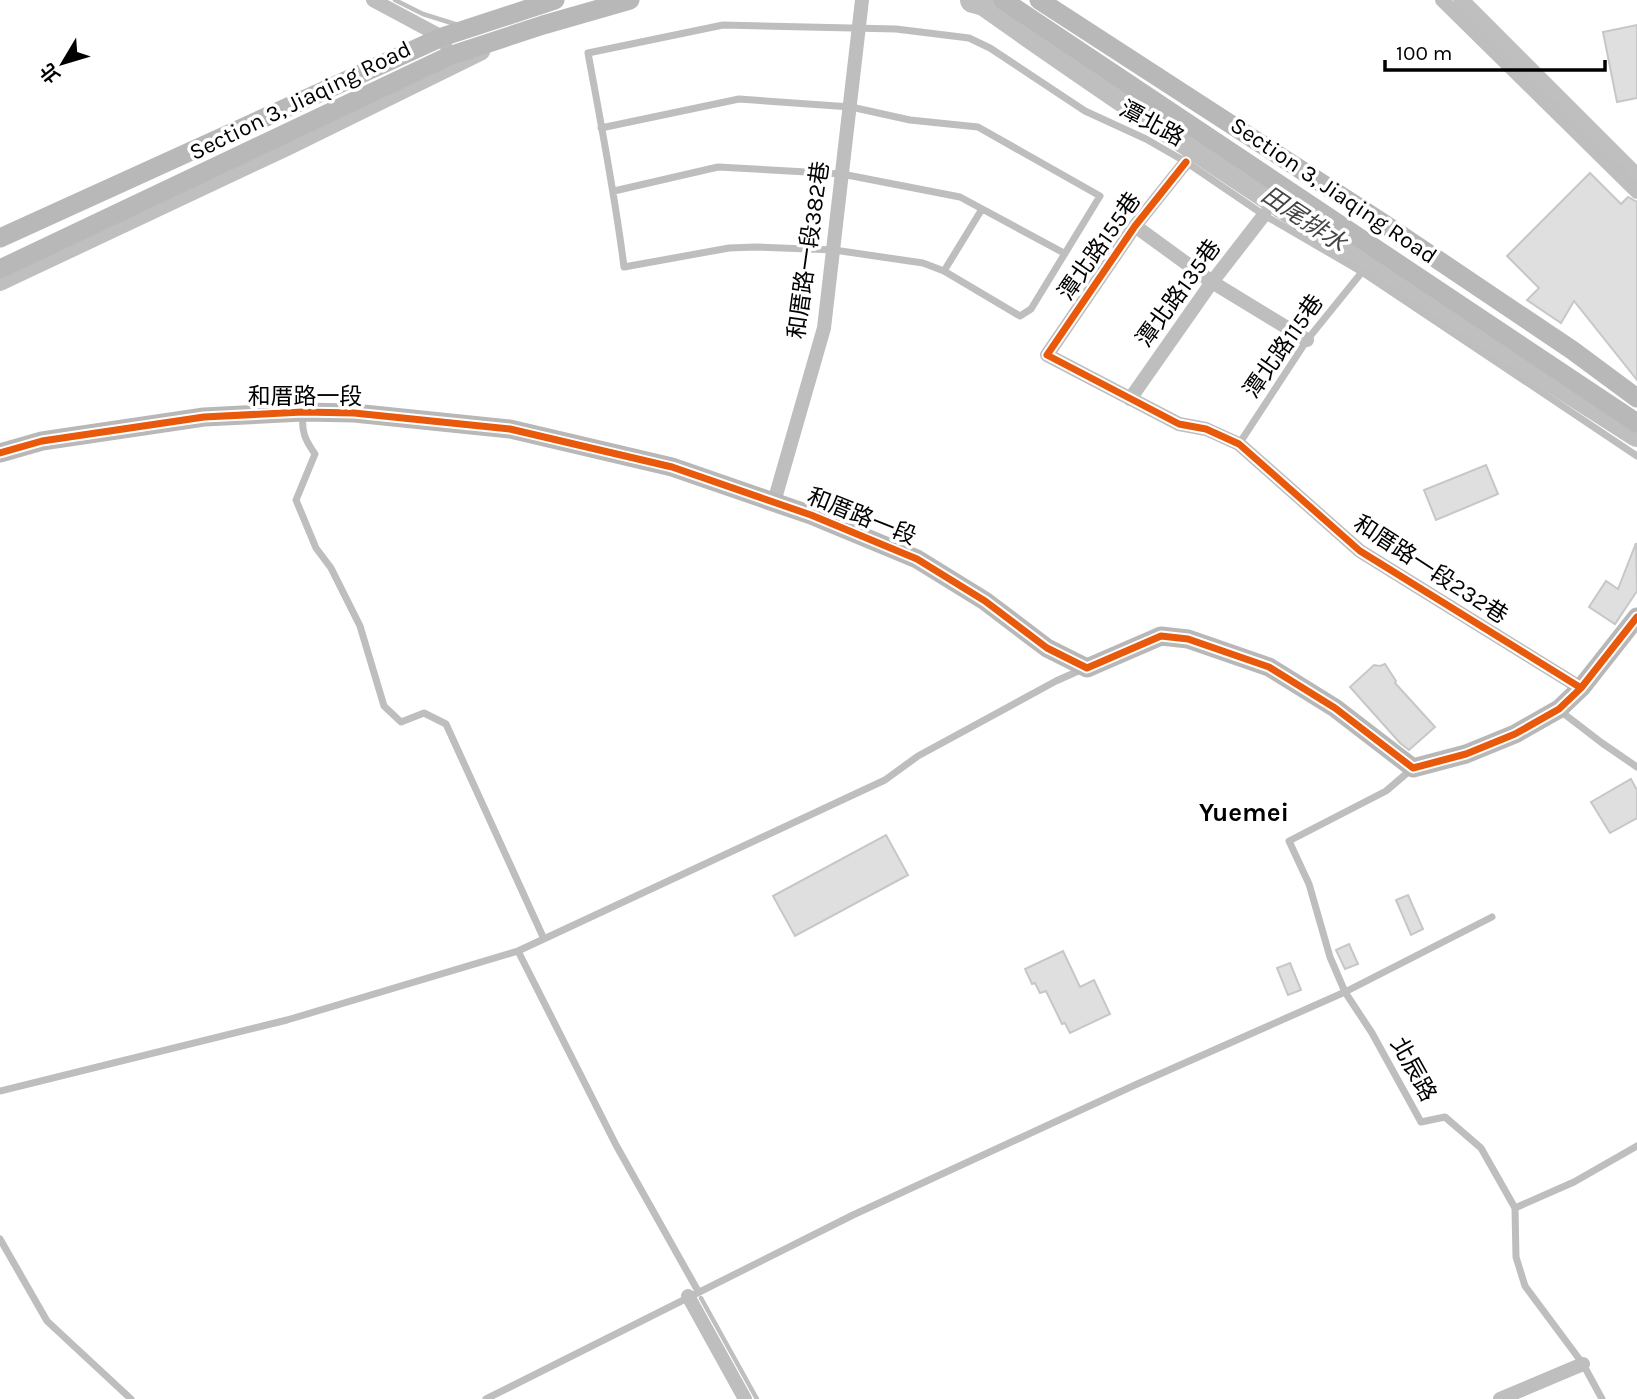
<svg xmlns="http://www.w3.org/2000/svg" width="1637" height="1399" font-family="Karla,'Noto Sans TC',sans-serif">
<rect width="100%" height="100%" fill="#fff"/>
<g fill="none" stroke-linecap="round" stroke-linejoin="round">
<path stroke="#bfbfbf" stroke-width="4.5" d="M395,0L423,14L458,25
M701,1298L757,1399"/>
<path stroke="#bfbfbf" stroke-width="16" d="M1461,0L1637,176
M0,283L289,147L482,52"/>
<path stroke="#bfbfbf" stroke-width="26" d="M973,0L984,3C1197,154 1417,294 1637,434"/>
</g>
<path fill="#dfdfdf" stroke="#c7c7c7" stroke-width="2" d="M1637,25V98L1617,102L1603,32Z
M1590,173L1621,204L1628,197L1637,202V380L1574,301L1561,323L1527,300L1539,288L1507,256Z
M1486,465L1498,494L1436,520L1424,490Z
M1636,543L1637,591L1615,624L1589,607L1606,581L1618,589Z
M1385,664L1396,681L1395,683L1435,727L1409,750L1400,743L1350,687L1374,665L1380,666Z
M1631,779L1637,790V818L1610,833L1591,802Z
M886,835L908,875L795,936L773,896Z
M1408,895L1423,929L1411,935L1396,900Z
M1349,944L1358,964L1345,969L1336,950Z
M1063,951L1080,987L1094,980L1110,1014L1070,1033L1065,1023L1062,1024L1046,991L1040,993L1035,983L1032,984L1025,969Z
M1290,963L1301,990L1288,995L1277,968Z"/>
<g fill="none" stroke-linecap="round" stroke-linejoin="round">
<path stroke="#bebebe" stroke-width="7" d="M601,128L739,99L851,107L910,120L978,127L1100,196L1031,309L1020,316L944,271L923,263L834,250L755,247L729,248L624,267C615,195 601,124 588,53L723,25L896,29L969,38L990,48L1085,111L1146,139L1186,162L1264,215L1362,272L1637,456
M614,191L718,167L842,174L960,197L1064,253
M944,271L982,209
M303,413C301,431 305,440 315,454L296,500L316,548L331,568L360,626L384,706L401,722L424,713L446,724L544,939
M1239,444L1307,340L1362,272
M1559,710L1602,743L1637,767
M1413,768L1386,791L1289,841L1309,884L1330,957L1345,992L1372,1033L1421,1122L1445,1117L1481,1148L1515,1208L1516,1257L1525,1286L1583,1364L1602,1399
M518,951L616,1145L698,1291
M0,1091L287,1020L518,951L885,780L918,756L1056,681L1083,669
M1515,1208L1574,1182L1637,1146
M0,1239L47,1321L131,1399
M486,1399L853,1215L1135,1085L1345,992L1492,917"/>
<path stroke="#bebebe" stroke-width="14" d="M373,0L442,37L445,44
M1442,0L1637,192
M1186,162L1135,226L1047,355L1179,424L1206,429L1239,444L1360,551L1581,688
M1135,226L1212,282L1307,340
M1130,399L1212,282L1264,215
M774,502L824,328L862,0
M688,1296L745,1399
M1500,1399L1583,1364"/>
<path stroke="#b8b8b8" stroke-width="19" d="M1003,0L1637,423
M1039,0L1383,223L1572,350L1637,398
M0,238L442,37L555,0
M0,269L449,56L543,25L630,0
M0,453L42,441L204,417L303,412L354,413L510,429L672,467L811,515L917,559L985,601L1047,648L1087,668L1161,636L1188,639L1269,667L1335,708L1413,768L1466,754L1515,734L1559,709L1581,688L1637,617"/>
<defs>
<path id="cycleway" d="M1186,162L1135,226L1047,355L1179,424L1206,429L1239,444L1360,551L1581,688
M0,453L42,441L204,417L303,412L354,413L510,429L672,467L811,515L917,559L985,601L1047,648L1087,668L1161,636L1188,639L1269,667L1335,708L1413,768L1466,754L1515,734L1559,709L1581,688L1637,617"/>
</defs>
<use href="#cycleway" stroke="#fff" stroke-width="11"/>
<use href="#cycleway" stroke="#e8590c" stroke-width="7"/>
</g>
<g text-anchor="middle" stroke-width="7" stroke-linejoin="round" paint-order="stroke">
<g font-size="23" fill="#000" stroke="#fff">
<text transform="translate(300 100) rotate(-26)" y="8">Section 3, Jiaqing Road</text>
<text transform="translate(1152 123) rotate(28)" y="8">潭北路</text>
<text transform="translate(1334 190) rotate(34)" y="8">Section 3, Jiaqing Road</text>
<text transform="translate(1099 246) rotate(-55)" y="8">潭北路155巷</text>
<text transform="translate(808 250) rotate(-82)" y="8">和厝路一段382巷</text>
<text transform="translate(1178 293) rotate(-54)" y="8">潭北路135巷</text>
<text transform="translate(1283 346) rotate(-55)" y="8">潭北路115巷</text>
<text x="305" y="404">和厝路一段</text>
<text transform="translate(862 516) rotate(22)" y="8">和厝路一段</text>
<text transform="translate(1431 569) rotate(33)" y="8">和厝路一段232巷</text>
<text transform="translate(1414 1069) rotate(61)" y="8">北辰路</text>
</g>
<g font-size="24" font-style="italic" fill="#444" stroke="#fff">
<text transform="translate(1304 219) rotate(34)" y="8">田尾排水</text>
</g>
<g font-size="26" font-weight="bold" fill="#000" stroke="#fff">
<text x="1244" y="821">Yuemei</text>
</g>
</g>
<g transform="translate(63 63) rotate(232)" stroke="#ffffff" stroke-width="5" paint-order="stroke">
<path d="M0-5L12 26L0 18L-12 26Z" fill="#000000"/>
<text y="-10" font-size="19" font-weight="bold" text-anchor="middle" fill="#000000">北</text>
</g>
<path d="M1385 60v10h220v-10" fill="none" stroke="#000000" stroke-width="3.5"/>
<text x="1396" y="60" font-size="21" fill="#000000" stroke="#ffffff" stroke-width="5" paint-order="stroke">100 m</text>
</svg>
